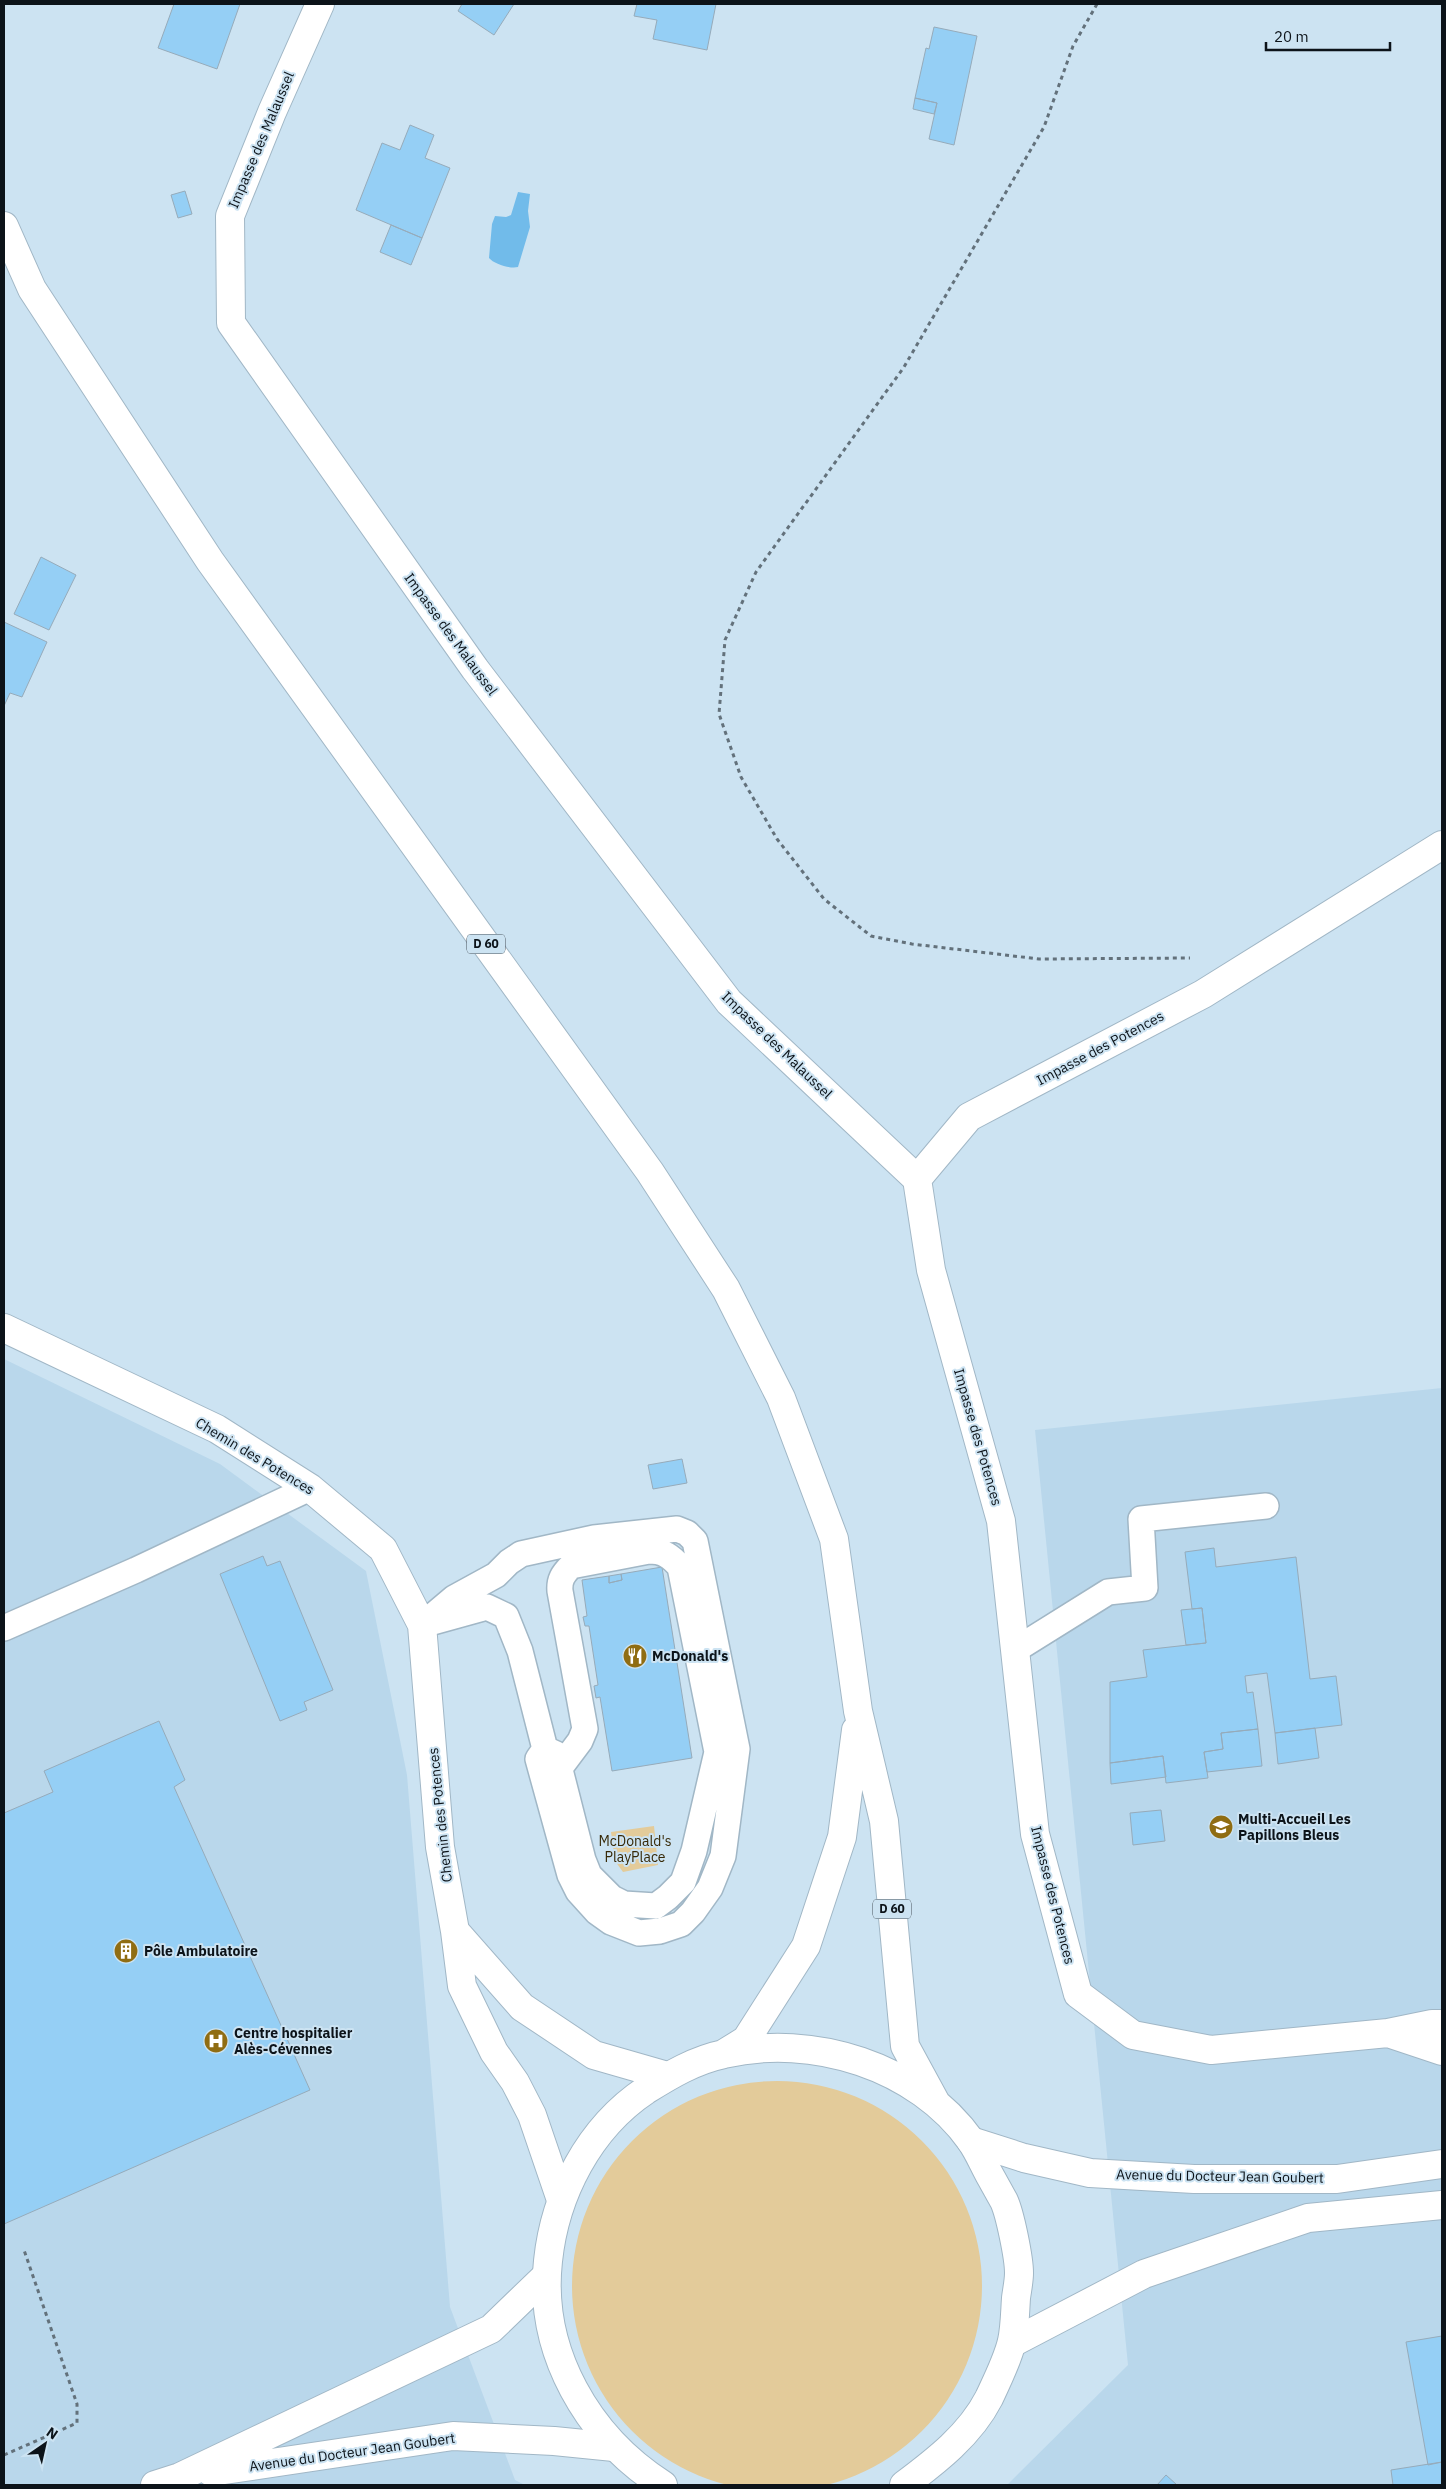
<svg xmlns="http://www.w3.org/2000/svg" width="1446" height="2489" font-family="'IBM Plex Sans',sans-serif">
<rect width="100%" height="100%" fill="#cce3f2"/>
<path fill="#b9d7eb" d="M4,1359L220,1464L366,1571L407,1775L450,2307L515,2480L525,2485H4Z
M1442,1388V2485H1007L1128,2365L1035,1430Z"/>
<path fill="#e3cb9a" d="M654,1826L658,1865L623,1872L615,1861L611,1832Z
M572 2286a205 205 0 1 1 410 0a205 205 0 1 1-410 0Z"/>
<path fill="#71bbea" d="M518,192L530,194L528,211L530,227L518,267C510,269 494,264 489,258L492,224L495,216L506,217L511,215Z"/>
<path fill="#95cff5" stroke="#96abba" d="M174,4H240L217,69L158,48Z
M462,4H514L494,35L458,11Z
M637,4H716L707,50L653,39L657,20L634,16Z
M934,27L977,36L954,145L929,139L937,103L915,98L926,48L929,49Z
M915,98L937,103L934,114L913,109Z
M410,125L434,135L425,158L450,168L422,238L356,210L382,143L400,150Z
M185,191L192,214L178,218L171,195Z
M391,225L422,238L411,265L380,252Z
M41,557L76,575L49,630L14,614Z
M4,622L47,642L22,697L10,693L4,706Z
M682,1459L687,1483L653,1489L648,1465Z
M1214,1548L1216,1567L1296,1557L1310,1679L1336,1676L1342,1725L1275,1733L1267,1673L1245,1676L1247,1693L1253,1692L1258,1729L1221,1733L1223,1749L1204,1752L1208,1778L1166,1783L1163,1756L1110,1763V1682L1147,1677L1143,1650L1206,1643L1202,1608L1192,1609L1185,1552Z
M263,1556L267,1566L280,1561L333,1690L304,1702L307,1710L280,1721L220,1574Z
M662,1567L692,1758L612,1771L600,1697L596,1698L594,1686L598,1685L589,1626H585L583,1617L587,1616L582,1580L609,1576V1583L622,1580L621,1574Z
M621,1574L622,1580L609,1583V1576Z
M1202,1608L1206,1643L1186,1645L1181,1610Z
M159,1721L185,1780L174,1787L310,2090L4,2224V1813L53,1792L44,1771Z
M1315,1728L1319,1758L1278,1764L1275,1733Z
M1258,1729L1262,1766L1207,1772L1204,1752L1223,1749L1221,1733Z
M1163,1756L1166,1777L1111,1784L1110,1763Z
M1161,1810L1165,1841L1133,1845L1130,1813Z
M1442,2336V2462L1428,2465L1406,2342Z
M1442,2462V2485H1393L1391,2470Z
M1166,2475L1177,2485H1157Z"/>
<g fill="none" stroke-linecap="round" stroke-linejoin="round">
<defs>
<path id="service" d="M677,1529L687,1533L695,1541L737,1749L723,1856L710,1888L693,1912L681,1924L660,1931L639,1933L611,1922L597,1912L578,1891L570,1875L538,1759L545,1749L520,1651L506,1616L487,1607L422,1625L454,1598L496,1575L509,1562L521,1554L594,1538Z
M4,1628L136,1570L310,1488
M1015,1650L1108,1592L1145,1588L1141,1519L1266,1506
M545,1749L556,1754L583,1860L589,1875L612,1898L624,1904L656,1906L668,1897L683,1882L694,1851L717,1752L680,1567C671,1556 663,1551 649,1551L571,1566C563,1574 559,1580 560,1591L585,1729L580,1741L559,1769"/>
<path id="minor" d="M320,4L272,112L230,216L231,323L475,669L729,1002L917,1179
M4,1328L217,1429L310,1488L383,1549L422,1625L440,1847L455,1931L462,1986L494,2052L515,2082L532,2115L561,2200
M455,1931L522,2007L594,2055L667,2076
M1442,2024H1432L1388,2033L1442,2051
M1388,2033L1211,2050L1133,2035L1078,1994L1035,1834L1001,1521L931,1270L917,1179L969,1117L1203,994L1442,845
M211,2472L453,2436L554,2441L614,2447
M155,2485L180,2477L491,2329L546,2276"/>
<path id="secondary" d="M971,2141L1024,2158L1090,2173L1194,2179H1337L1442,2164
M1012,2343L1144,2274L1308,2218L1442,2205"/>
<path id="primary" d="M4,226L32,289L210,561L650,1172L726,1289L781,1398L834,1539L858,1711L884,1821L905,2046L936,2103
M725,2053L746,2040L806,1946L842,1837L856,1730
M663,2485C588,2437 538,2352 548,2261C555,2194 589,2128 646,2090C670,2075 695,2060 724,2054C812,2033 918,2066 971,2141C978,2151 983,2163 989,2174C994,2183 999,2192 1004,2201C1010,2214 1019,2258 1019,2273C1019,2281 1017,2290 1016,2298C1015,2312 1015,2327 1012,2341C1008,2359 997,2381 989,2398C970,2435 936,2461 904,2485"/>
</defs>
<use href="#service" stroke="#a1b7c6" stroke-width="28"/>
<use href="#minor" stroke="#a1b7c6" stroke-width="30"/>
<use href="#secondary" stroke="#a1b7c6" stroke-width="30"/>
<use href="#primary" stroke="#a1b7c6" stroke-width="30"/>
<path stroke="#63717b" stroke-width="3" stroke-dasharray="4 4" stroke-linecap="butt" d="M1097,4L1073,46L1044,127L904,367L756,572L725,640L719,714L741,777L777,839L824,899L871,936L912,944L1039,959L1190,958
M4,2455L77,2423V2404L24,2250"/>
<use href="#service" stroke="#fff" stroke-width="25"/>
<use href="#minor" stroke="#fff" stroke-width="28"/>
<use href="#secondary" stroke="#fff" stroke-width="28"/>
<use href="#primary" stroke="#fff" stroke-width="28"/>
</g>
<defs>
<symbol id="restaurant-disc" viewBox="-11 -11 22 22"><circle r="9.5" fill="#906d12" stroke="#cce3f2"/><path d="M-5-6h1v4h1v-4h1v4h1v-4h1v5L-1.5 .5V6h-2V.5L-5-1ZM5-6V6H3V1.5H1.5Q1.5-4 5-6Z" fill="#fff"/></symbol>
<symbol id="school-disc" viewBox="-11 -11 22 22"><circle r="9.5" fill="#906d12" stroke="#cce3f2"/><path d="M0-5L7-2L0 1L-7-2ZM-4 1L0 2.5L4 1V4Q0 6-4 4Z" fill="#fff"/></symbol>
<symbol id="building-disc" viewBox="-11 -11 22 22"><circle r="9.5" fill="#906d12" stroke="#cce3f2"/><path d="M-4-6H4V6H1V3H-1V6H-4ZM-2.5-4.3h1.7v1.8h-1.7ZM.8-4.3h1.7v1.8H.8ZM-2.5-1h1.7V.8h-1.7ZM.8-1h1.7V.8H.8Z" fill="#fff"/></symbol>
<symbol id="hospital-disc" viewBox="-11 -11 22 22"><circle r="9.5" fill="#906d12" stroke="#cce3f2"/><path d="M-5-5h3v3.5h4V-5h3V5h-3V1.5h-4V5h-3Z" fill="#fff"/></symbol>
</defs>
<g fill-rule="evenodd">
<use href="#restaurant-disc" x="621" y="1642" width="28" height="28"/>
<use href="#school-disc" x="1207" y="1813" width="28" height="28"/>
<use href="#building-disc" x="112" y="1937" width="28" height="28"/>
<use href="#hospital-disc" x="202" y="2027" width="28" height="28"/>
</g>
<g text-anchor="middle" stroke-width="4" stroke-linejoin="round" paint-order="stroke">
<g fill="#cce3f2" stroke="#46515a" stroke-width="1">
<rect x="467" y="934.5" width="38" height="19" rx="4"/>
<rect x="873" y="1899.5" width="38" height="19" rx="4"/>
</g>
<g font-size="12" font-weight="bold" fill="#0c1319">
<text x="486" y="948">D 60</text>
<text x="892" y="1913">D 60</text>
</g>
<g font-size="14" fill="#0c1319" stroke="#cce3f2">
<text transform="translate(261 140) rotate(-67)" y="5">Impasse des Malaussel</text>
<text transform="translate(451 634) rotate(54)" y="5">Impasse des Malaussel</text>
<text transform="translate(777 1045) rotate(44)" y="5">Impasse des Malaussel</text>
<text transform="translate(1100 1048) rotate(-28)" y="5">Impasse des Potences</text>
<text transform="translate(978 1437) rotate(74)" y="5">Impasse des Potences</text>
<text transform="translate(255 1456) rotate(31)" y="5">Chemin des Potences</text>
<text transform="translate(440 1815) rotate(-96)" y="5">Chemin des Potences</text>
<text transform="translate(1053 1895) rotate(76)" y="5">Impasse des Potences</text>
<text transform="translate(1220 2176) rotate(1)" y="5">Avenue du Docteur Jean Goubert</text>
<text transform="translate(352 2452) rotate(-8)" y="5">Avenue du Docteur Jean Goubert</text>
</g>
<g font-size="14" font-weight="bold" fill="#0c1319" stroke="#cce3f2" text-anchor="start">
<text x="652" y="1661">McDonald's</text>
<text x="1238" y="1824">Multi-Accueil Les<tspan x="1238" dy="16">Papillons Bleus</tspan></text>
<text x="144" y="1956">Pôle Ambulatoire</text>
<text x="234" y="2038">Centre hospitalier<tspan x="234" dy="16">Alès-Cévennes</tspan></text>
</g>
<g font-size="14" fill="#372907" stroke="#cce3f2">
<text x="635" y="1846">McDonald's<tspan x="635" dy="16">PlayPlace</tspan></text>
</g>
</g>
<rect width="1446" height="2489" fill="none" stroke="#0c1319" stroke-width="10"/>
<g transform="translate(45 2444) rotate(34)" stroke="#cce3f2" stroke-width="4" paint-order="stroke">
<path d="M0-4L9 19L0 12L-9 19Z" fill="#0c1319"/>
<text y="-8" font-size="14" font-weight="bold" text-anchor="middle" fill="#0c1319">N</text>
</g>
<path d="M1266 42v8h124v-8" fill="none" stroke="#0c1319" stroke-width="2.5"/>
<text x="1274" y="42" font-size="15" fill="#0c1319" stroke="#cce3f2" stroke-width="4" paint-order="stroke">20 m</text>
</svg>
